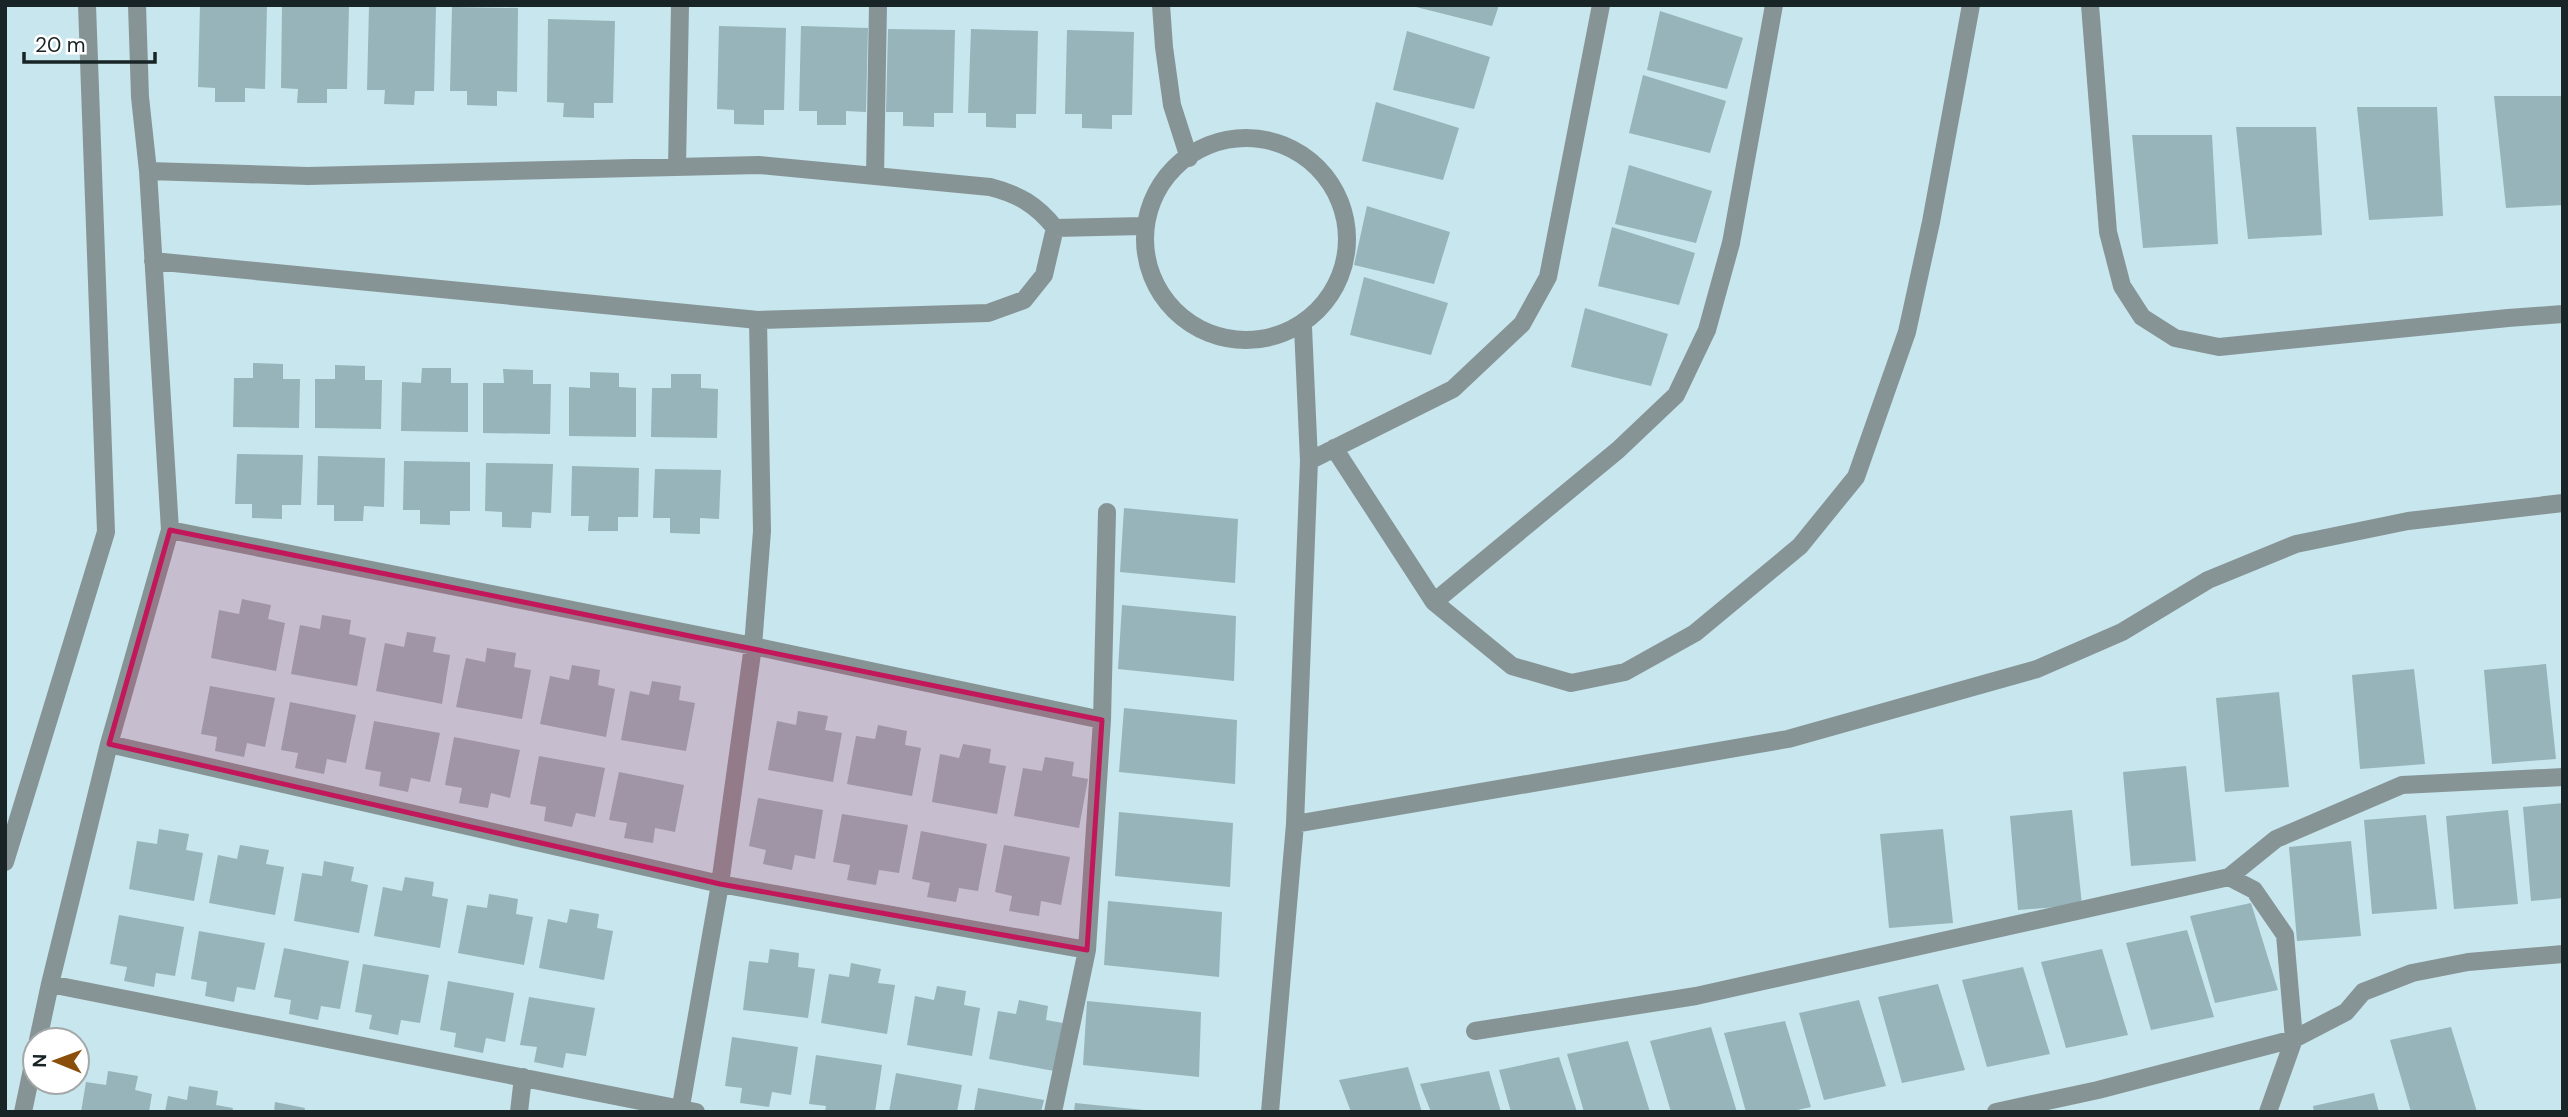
<svg xmlns="http://www.w3.org/2000/svg" width="2568" height="1117" font-family="'DM Sans',sans-serif">
<rect width="100%" height="100%" fill="#c7e6ed"/>
<path fill="#96b4ba" d="M200,5H267L265,89L245,88V102H215V88L198,87Z
M282,5L349,6L347,89H327V103H297L298,89L281,88Z
M1408,5H1499L1492,26Z
M369,6L436,7L434,91H415L414,105L384,104L385,90H367Z
M452,7L518,8L517,92L497,91V106L467,105V91H450Z
M1660,11L1743,38L1727,89L1647,70Z
M548,19L615,21L613,103H594V118L563,117L564,103L547,102Z
M719,26L786,28L784,110H764V125L734,124V110L717,109Z
M801,26L868,28L866,112L846,111V125H817V111H799Z
M888,29L955,30L953,113H934V127L903,126V112H886Z
M971,29L1038,31L1036,114H1016V128L986,127V113H968Z
M1067,30L1134,32L1132,115H1112V129L1082,128V114H1065Z
M1407,31L1490,57L1474,109L1393,90Z
M1643,75L1726,101L1710,153L1629,133Z
M2494,96H2563V205L2506,208Z
M1376,102L1459,128L1443,180L1362,161Z
M2357,107H2437L2443,216L2369,220Z
M2236,127H2316L2322,235L2248,239Z
M2132,135H2212L2218,244L2143,248Z
M1629,165L1712,191L1696,243L1615,224Z
M1367,206L1450,232L1434,284L1354,265Z
M1612,227L1695,253L1679,305L1598,286Z
M1364,277L1448,303L1431,355L1350,335Z
M1585,308L1668,334L1651,386L1571,367Z
M253,363L283,364V379H300L299,428L233,427L234,378H253Z
M335,365L365,366V380H382L381,429L315,428V379H335Z
M422,368H451V383H468V432L401,431L402,382L421,383Z
M503,369L533,370V384H551L550,434L483,433V383H504Z
M590,372L619,373V387L636,388V437L569,436V387L590,388Z
M671,374H701V388L718,389L717,438L651,437L652,388H671Z
M237,454L303,455L301,505H282V519L252,518V504H235Z
M318,456L385,458L384,507L364,506L363,521H334V505H317Z
M404,461L470,462V511H450V525L420,524V510H403Z
M486,463L553,464L551,513L532,512L531,528L502,527V512L485,511Z
M572,466L639,468L638,517H618V531H588L589,516H571Z
M655,469L721,470L719,519L700,518V534L670,533V518H653Z
M1124,508L1238,519L1235,583L1120,572Z
M242,599L271,605L268,619L285,623L276,671L211,658L219,610L239,614Z
M1122,605L1236,616L1234,681L1118,669Z
M322,615L351,620L349,634L366,638L357,686L291,674L300,625L320,629Z
M407,632L436,637L433,652L450,655L442,704L376,691L385,643L404,647Z
M487,648L516,653L514,667L531,670L522,719L456,707L466,658L485,662Z
M2546,664L2556,759L2492,764L2484,670Z
M572,665L600,670L598,685L615,689L606,737L540,724L550,676L569,680Z
M2414,669L2425,764L2360,769L2352,675Z
M652,681L681,686L679,700L695,703L686,751L621,740L630,691L649,695Z
M210,686L275,698L265,747L247,743L244,757L215,751L217,737L201,734Z
M2279,692L2289,787L2225,792L2216,698Z
M290,702L356,715L346,763L327,759L324,774L295,768L298,753L281,750Z
M1124,708L1237,720L1235,784L1119,772Z
M798,711L828,716L825,730L842,733L833,782L768,770L777,721L796,725Z
M374,721L440,733L430,782L411,778L408,792L379,786L381,772L365,769Z
M878,725L907,731L905,745L921,748L912,796L847,784L856,736L875,739Z
M454,737L520,750L510,798L491,793L488,808L459,803L462,788L445,785Z
M963,744L991,749L989,763L1006,766L997,814L932,802L940,754L959,758Z
M539,756L605,768L595,817L576,813L572,827L544,821L546,807L530,804Z
M1045,757L1074,762L1072,776L1088,779L1079,828L1014,816L1023,768L1042,771Z
M2186,766L2196,861L2131,866L2123,772Z
M619,772L684,785L675,832L655,828L653,843L624,838L627,823L609,820Z
M758,798L823,810L815,859L795,855L792,870L763,864L766,850L749,846Z
M2563,803V898L2531,901L2523,807Z
M2072,810L2082,905L2018,910L2010,816Z
M2508,810L2518,904L2454,909L2446,816Z
M1119,812L1233,823L1230,887L1115,876Z
M842,814L908,825L899,873L879,870L876,885L847,880L850,865L833,862Z
M2426,815L2437,909L2372,914L2364,820Z
M159,829L189,834L186,850L203,853L194,901L129,889L137,841L157,844Z
M1943,829L1953,923L1889,928L1880,834Z
M921,831L987,844L978,891L959,888L956,902L927,897L930,883L912,879Z
M2351,841L2361,936L2297,941L2289,847Z
M240,845L269,850L266,864L284,867L275,915L209,903L218,855L237,859Z
M1004,845L1070,857L1061,905L1041,901L1039,916L1009,911L1012,896L995,892Z
M324,861L354,867L351,881L368,885L359,933L294,921L302,873L322,876Z
M405,877L434,882L432,896L448,899L440,948L374,936L383,887L402,891Z
M489,894L518,899L516,914L533,917L524,965L458,953L467,905L487,908Z
M1108,901L1222,912L1219,977L1104,965Z
M2251,903L2278,990L2215,1003L2190,916Z
M570,909L599,914L597,928L613,931L604,980L539,968L548,919L567,923Z
M119,915L184,927L175,976L156,973L154,987L124,981L127,967L110,964Z
M2187,930L2214,1017L2151,1030L2126,943Z
M199,931L265,943L255,990L237,987L234,1002L205,996L207,982L191,979Z
M284,948L349,961L340,1009L321,1006L318,1020L289,1014L291,1000L274,997Z
M770,949L799,953L798,967L815,969L808,1018L743,1010L749,961L768,963Z
M2102,949L2128,1035L2066,1048L2041,962Z
M851,963L881,969L878,983L895,985L887,1034L821,1023L829,974L849,977Z
M363,964L429,975L420,1023L401,1020L398,1035L369,1029L372,1015L355,1012Z
M2023,967L2050,1054L1987,1067L1962,980Z
M448,981L514,993L505,1042L486,1038L483,1053L454,1047L456,1033L440,1030Z
M1938,984L1965,1070L1902,1083L1878,997Z
M937,986L966,991L964,1005L980,1008L972,1056L907,1045L915,996L934,1000Z
M529,997L595,1008L586,1056L566,1053L563,1068L534,1062L537,1047L520,1045Z
M1019,1000L1048,1006L1046,1020L1063,1023L1054,1071L989,1059L998,1011L1016,1014Z
M1859,1000L1886,1086L1824,1100L1799,1013Z
M1087,1001L1201,1012L1199,1077L1083,1065Z
M1785,1021L1811,1107L1788,1112H1746L1724,1033Z
M1711,1027L1737,1112H1671L1650,1041Z
M2451,1027L2477,1112H2411L2390,1040Z
M732,1037L798,1047L791,1095L772,1092L769,1107L740,1103L742,1088L725,1086Z
M1628,1041L1650,1112H1584L1567,1054Z
M816,1055L882,1065L875,1112H825L826,1106L809,1104Z
M1559,1057L1577,1112H1511L1499,1070Z
M1408,1067L1422,1112H1351L1339,1080Z
M108,1071L138,1076L135,1090L152,1094L149,1112H81L86,1082L106,1085Z
M1489,1071L1501,1112H1431L1420,1084Z
M896,1073L962,1085L957,1112H889Z
M189,1086L218,1091L216,1105L233,1108L232,1112H165L168,1096L187,1100Z
M978,1088L1044,1100L1041,1112H974Z
M2374,1093L2379,1112H2314L2313,1106Z
M275,1102L305,1108L304,1112H274Z
M1075,1103L1144,1110V1112H1074Z"/>
<g fill="none" stroke-linecap="round" stroke-linejoin="round">
<path stroke="#879496" stroke-width="18" d="M1161,5L1164,47L1172,105L1189,158
M2090,5L2108,232L2122,286L2142,317L2175,338L2219,347L2508,318L2563,314
M1145 239a101 101 0 1 1 202 0a101 101 0 1 1-202 0Z
M677,167L680,5
M148,171L308,176L759,165L990,187C1018,194 1037,205 1055,228
M875,176L878,5
M153,261L758,320L988,313L1024,300L1044,275L1055,228L1143,226
M1334,448L1434,602L1512,666L1571,683L1625,672L1695,633L1800,546L1856,477L1907,332L1931,222L1971,5
M1309,461L1453,389L1522,324L1548,277L1601,5
M170,530L753,646L1102,720
M1434,602L1618,450L1676,395L1707,330L1731,243L1774,5
M109,744L720,884L1087,950
M1295,824L1788,739L2037,669L2122,632L2208,580L2296,544L2408,521L2563,503
M5,862L106,532L87,5
M2229,877L2254,890L2285,935L2294,1039L2268,1112
M50,984L696,1112
M1475,1031L1696,996L2229,877L2276,839L2402,785L2563,777
M38,1040L50,984L109,744L170,530L148,171L140,97L137,5
M23,1112L35,1055
M519,1112L523,1077
M680,1112L720,884L753,646L762,531L758,320
M1053,1112L1087,950L1102,720L1107,512
M1270,1112L1295,824L1309,461L1303,327
M1996,1112L2098,1090L2294,1039L2346,1012L2363,992L2412,973L2468,962L2563,954"/>
</g>
<path fill="#c2185b" fill-opacity="0.2" stroke="#c2185b" stroke-width="5" stroke-linejoin="round" d="M170,530L1102,720L1087,950L720,884L109,744Z"/>
<rect width="2568" height="1117" fill="none" stroke="#182426" stroke-width="14"/>
<g transform="translate(56 1061) rotate(271)"><circle r="33" fill="#ffffff" stroke="#a3a7a8" stroke-width="2"/>
<path d="M0-5L12 26L0 18L-12 26Z" fill="#8b4f0c"/>
<text y="-10" font-size="19" font-weight="bold" text-anchor="middle" fill="#182426">N</text>
</g>
<path d="M24 52v10h131v-10" fill="none" stroke="#182426" stroke-width="3.5"/>
<text x="35" y="52" font-size="21" fill="#182426" stroke="#ffffff" stroke-width="5" paint-order="stroke">20 m</text>
</svg>
